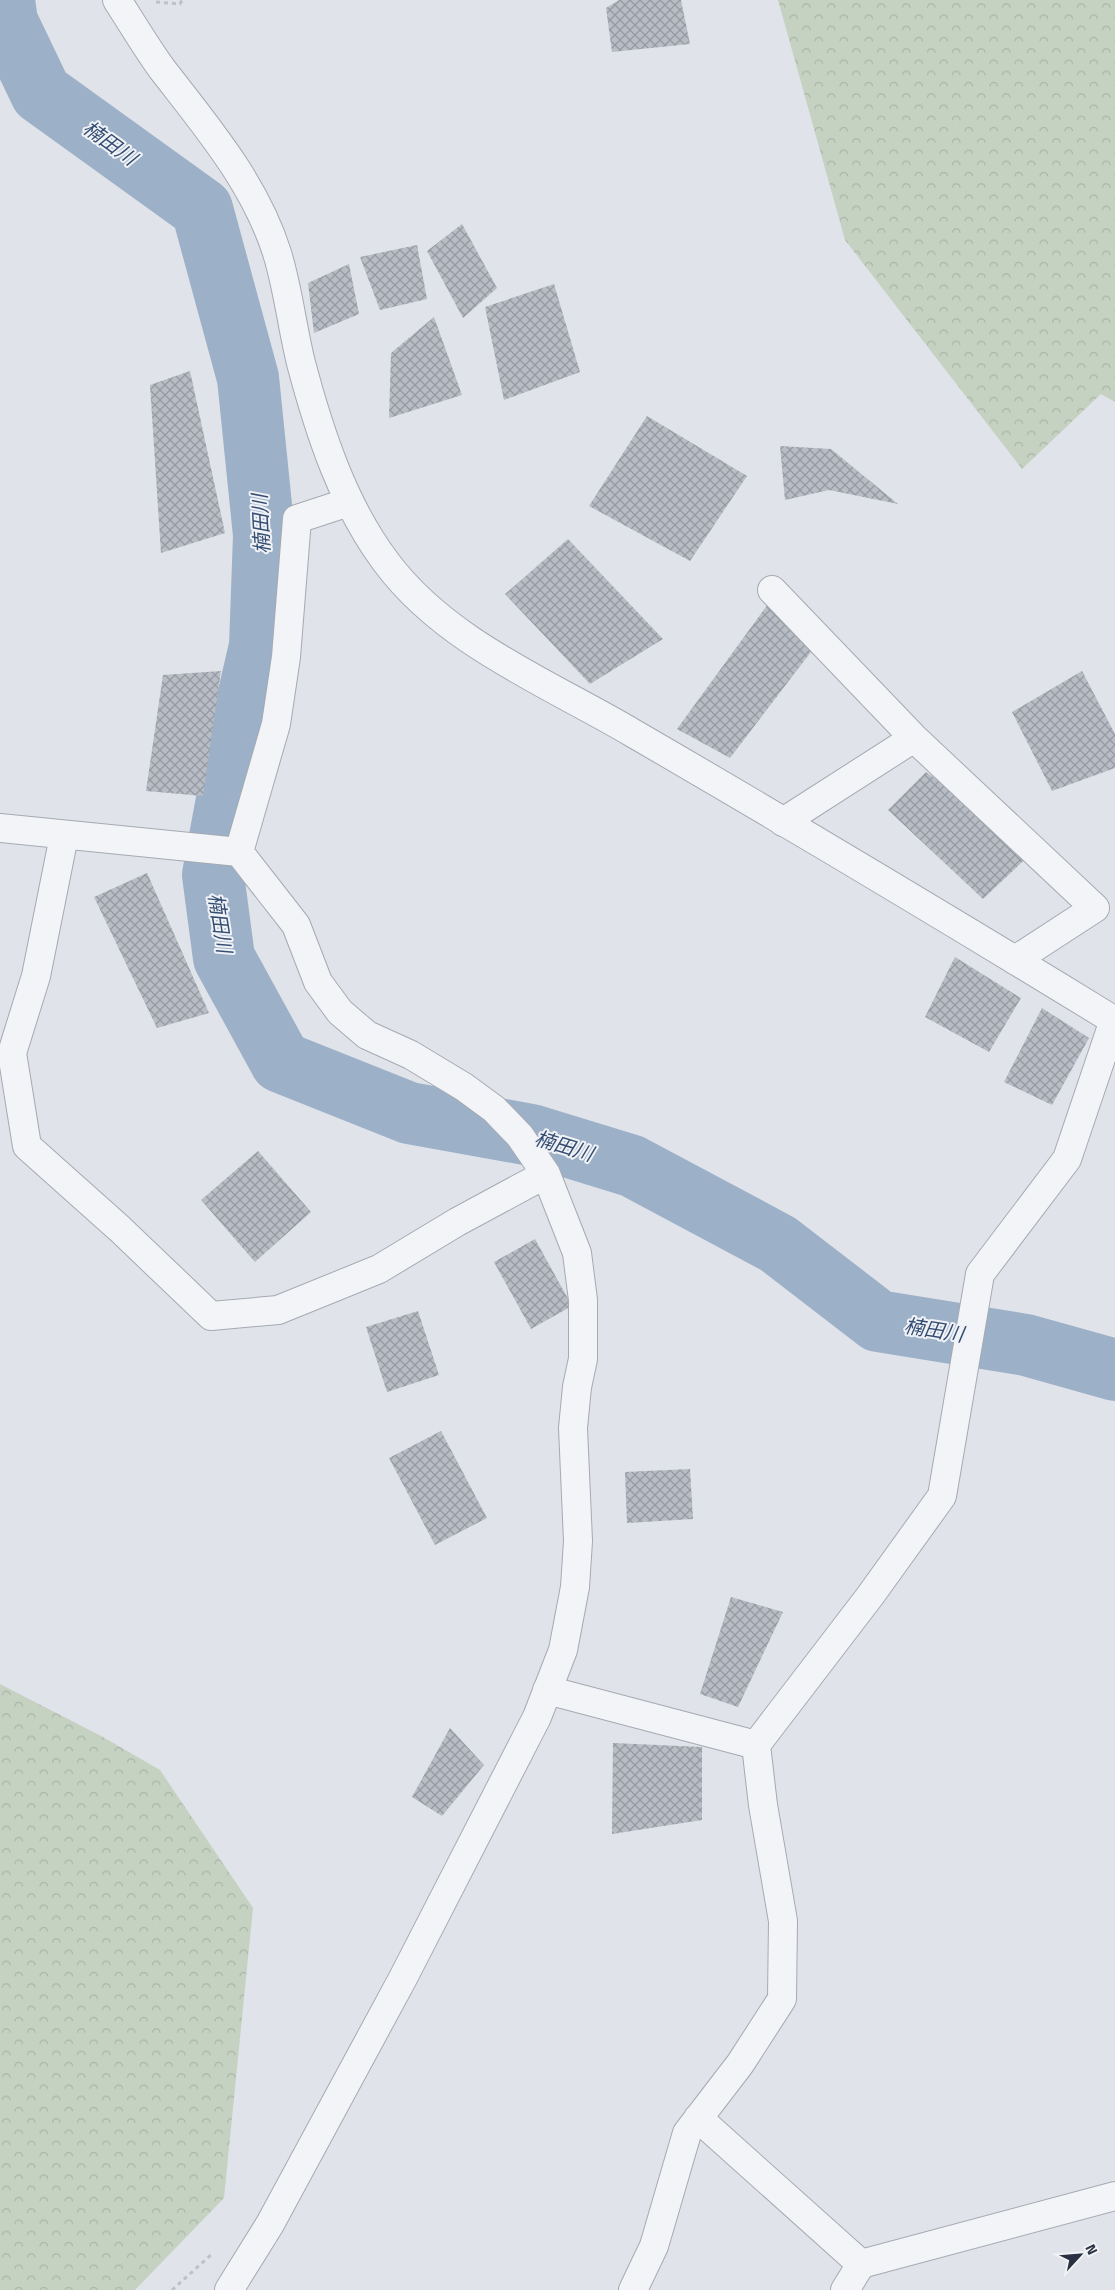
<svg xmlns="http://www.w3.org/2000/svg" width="1115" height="2290" font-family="'Titillium Web','Noto Sans JP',sans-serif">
<defs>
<pattern id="forest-crowns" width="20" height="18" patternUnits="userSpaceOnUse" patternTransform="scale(1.25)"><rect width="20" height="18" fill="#c5d2c1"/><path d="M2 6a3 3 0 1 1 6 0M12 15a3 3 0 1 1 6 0" fill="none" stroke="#a9b5a7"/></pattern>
<pattern id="building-cross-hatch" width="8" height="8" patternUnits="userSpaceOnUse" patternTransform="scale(1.25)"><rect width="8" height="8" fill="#b7bcc5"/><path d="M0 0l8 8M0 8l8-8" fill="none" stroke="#9599a1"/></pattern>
</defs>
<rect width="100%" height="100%" fill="#e0e3e9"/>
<path fill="url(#forest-crowns)" d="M778,0H1115V402L1101,394L1022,469L845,240Z
M0,1684L103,1737L160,1770L253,1908L224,2198L135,2290H0Z"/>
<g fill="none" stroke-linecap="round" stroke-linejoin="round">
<path stroke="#9cb0c8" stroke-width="62" d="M4,0L7,22L41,93L202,209L248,378L264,535L260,646L237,746L213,875L224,958L281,1062L409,1113L531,1135L632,1166L778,1244L878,1321L1026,1345L1115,1370"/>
</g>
<path fill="url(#building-cross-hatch)" d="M619,0H681L690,44L612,52L606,8Z
M462,224L497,288L463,318L427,251Z
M417,245L427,299L380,310L360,257Z
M349,264L359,314L314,333L308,283Z
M554,284L580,372L504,400L485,307Z
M434,317L462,395L389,418L391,353Z
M190,371L225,533L161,553L150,385Z
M647,416L747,476L690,561L589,506Z
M780,446L831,449L898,504L829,490L785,500Z
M568,539L663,639L590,684L505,594Z
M768,604L817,644L730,758L677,729Z
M221,671L203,796L146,791L163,675Z
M1082,671L1115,734V768L1052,791L1012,712Z
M926,772L1037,848L983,899L888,810Z
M147,873L209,1013L157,1028L94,897Z
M955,957L1021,998L989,1052L925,1017Z
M1042,1008L1089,1038L1052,1105L1004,1082Z
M258,1151L311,1212L255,1262L201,1200Z
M535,1239L572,1306L531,1329L494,1262Z
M418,1311L439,1375L387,1392L366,1327Z
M441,1431L487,1518L435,1545L389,1458Z
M690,1469L693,1519L627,1523L625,1472Z
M731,1597L783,1612L738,1707L700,1694Z
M450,1728L484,1765L442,1816L412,1797Z
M613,1743L702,1747V1820L612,1834Z"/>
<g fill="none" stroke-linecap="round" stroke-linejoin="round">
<defs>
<path id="minor" d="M772,590L914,738L1095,908L1015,960
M783,822L914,738
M0,828L239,852L296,925L318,982L340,1012L367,1035L411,1055L464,1087L494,1109L520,1136L546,1174L577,1253L583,1300V1359L577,1387L573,1428L578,1541L575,1587L563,1650L537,1717L403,1978L270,2224L229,2290
M64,836L36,976L12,1053L27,1146L120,1229L211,1316L278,1310L379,1269L457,1222L546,1174
M239,852L276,724L286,657L297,519L349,502
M547,1690L756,1745
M698,2118L861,2264
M633,2290L654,2246L687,2133L740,2064L782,1999L783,1921L763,1805L756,1745L870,1596L942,1496L980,1274L1067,1159L1114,1020
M845,2290L861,2264L1115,2196"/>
<path id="tertiary" d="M117,0C132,23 146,47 162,69C206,126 255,183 277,253C288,288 292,327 301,363C319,431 343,505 386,562C445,642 548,683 631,732C793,826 955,923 1115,1021"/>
</defs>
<use href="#minor" stroke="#a5aab3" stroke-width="30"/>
<use href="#tertiary" stroke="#a5aab3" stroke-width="30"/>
<path stroke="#bec1c7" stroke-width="3" stroke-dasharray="4 4" stroke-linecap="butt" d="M156,2L180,4L182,0
M172,2290L212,2254"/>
<use href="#minor" stroke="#f3f4f7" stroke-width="28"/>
<use href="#tertiary" stroke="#f3f4f7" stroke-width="28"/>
</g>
<g text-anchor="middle" stroke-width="4" stroke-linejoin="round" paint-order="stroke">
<g font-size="20" font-style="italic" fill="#344e73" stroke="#f0f2f6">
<text transform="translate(110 143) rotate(36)" y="7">楠田川</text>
<text transform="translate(261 524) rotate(-93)" y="7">楠田川</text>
<text transform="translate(220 923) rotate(81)" y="7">楠田川</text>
<text transform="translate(564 1146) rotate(17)" y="7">楠田川</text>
<text transform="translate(934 1330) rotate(9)" y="7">楠田川</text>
</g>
</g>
<g transform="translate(1080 2255) rotate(64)" stroke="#f0f2f6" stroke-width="4" paint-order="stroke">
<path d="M0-4L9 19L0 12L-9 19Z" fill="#293140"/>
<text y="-8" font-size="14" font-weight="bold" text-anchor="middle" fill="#293140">N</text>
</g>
</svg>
